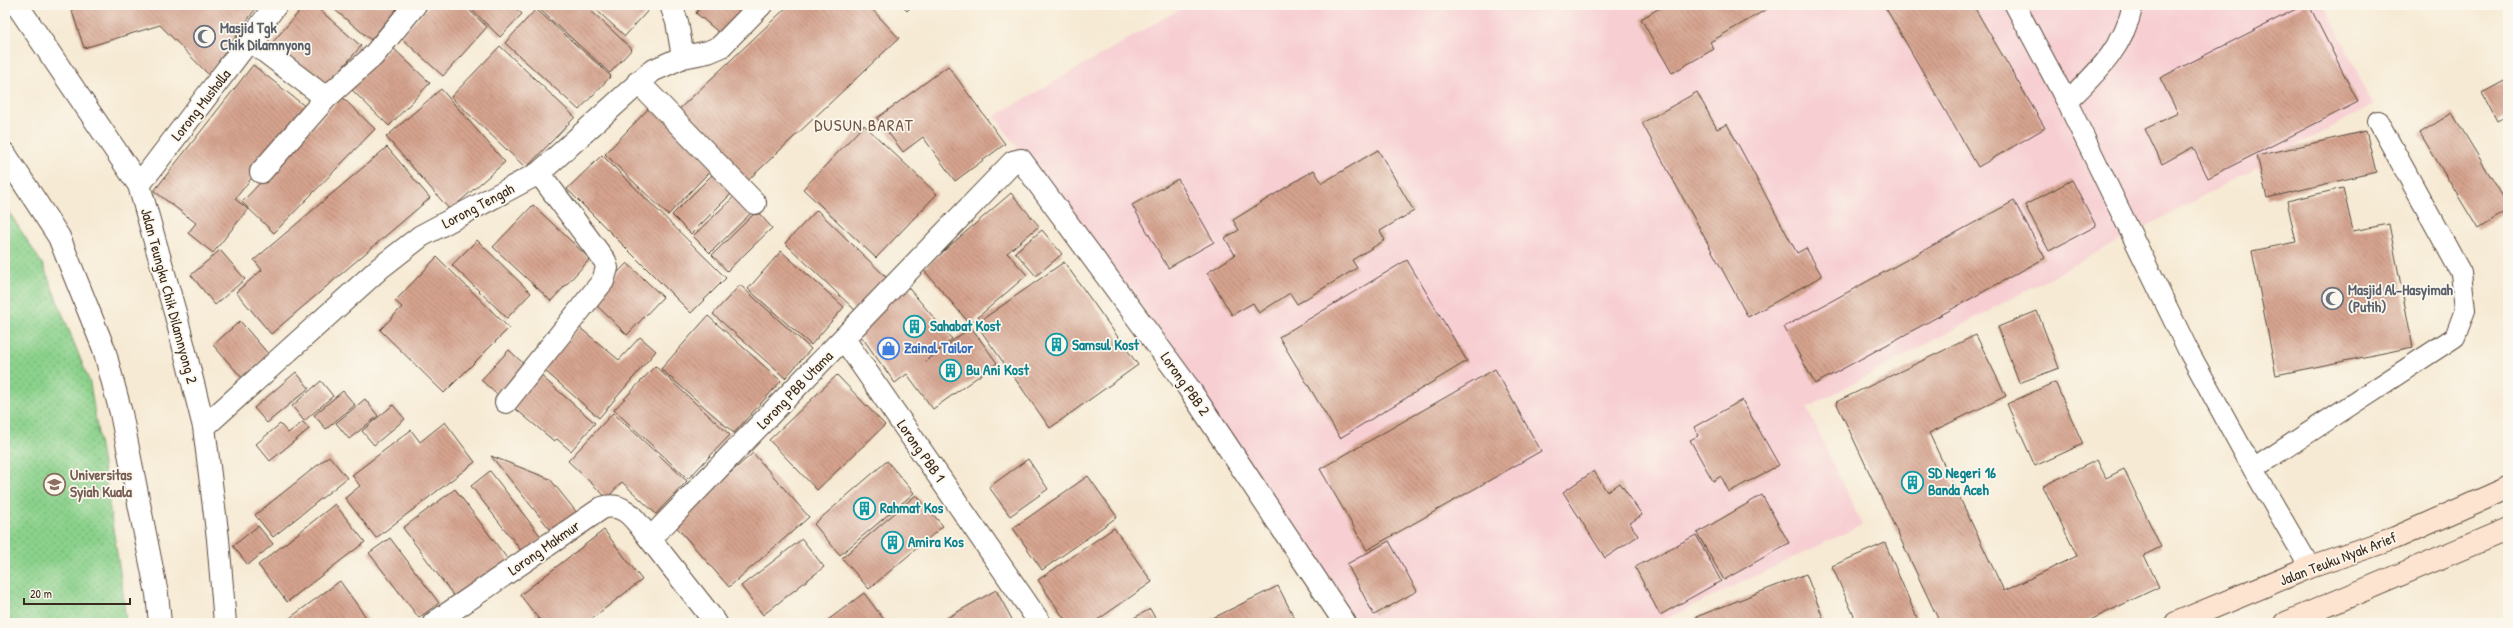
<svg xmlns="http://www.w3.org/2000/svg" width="2513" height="628" font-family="'Patrick Hand',sans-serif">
<defs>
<pattern id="green-dots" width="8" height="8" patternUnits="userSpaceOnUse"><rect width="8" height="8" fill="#8ad18b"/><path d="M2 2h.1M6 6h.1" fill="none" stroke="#72aa71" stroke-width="1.8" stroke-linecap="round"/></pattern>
<pattern id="building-back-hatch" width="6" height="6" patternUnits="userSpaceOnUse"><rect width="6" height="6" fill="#d5a38e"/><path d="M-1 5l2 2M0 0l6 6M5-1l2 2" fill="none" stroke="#ae8573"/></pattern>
</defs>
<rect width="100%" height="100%" fill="#fbf7ec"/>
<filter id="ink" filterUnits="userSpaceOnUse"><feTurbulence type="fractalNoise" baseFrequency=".025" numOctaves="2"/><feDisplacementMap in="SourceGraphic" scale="8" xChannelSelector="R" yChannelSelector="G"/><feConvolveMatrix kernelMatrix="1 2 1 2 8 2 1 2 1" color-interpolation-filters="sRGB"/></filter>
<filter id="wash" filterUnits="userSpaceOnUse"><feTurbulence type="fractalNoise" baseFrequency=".012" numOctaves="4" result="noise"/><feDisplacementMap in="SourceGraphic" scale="16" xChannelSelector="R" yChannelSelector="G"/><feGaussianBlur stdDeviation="0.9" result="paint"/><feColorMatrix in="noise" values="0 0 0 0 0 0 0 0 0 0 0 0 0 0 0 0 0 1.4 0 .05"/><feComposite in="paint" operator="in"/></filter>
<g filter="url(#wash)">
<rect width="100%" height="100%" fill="#f6ead4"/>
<path fill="#f7cfd3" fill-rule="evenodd" d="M1187,5H1665L1641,19L1672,73L1714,49L1710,42L1774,5H1884L1978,167L2045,128L1973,5H2325L2373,105L1807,408L1862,525L1657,623H1355L995,116ZM1697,92L1717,129L1727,124L1797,253L1806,248L1822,276L1748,316L1642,123ZM1378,150L1414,211L1380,231L1385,240L1352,260L1357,268L1297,304L1290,293L1259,313L1253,303L1232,315L1207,273L1235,255L1225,238L1239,230L1233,220L1314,170L1322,183ZM1178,179L1214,242L1168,268L1133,205ZM1495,369L1541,451L1367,550L1321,469Z"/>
<path fill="url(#green-dots)" stroke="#627e54" d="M5,206L43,265L90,383L122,585L126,623H5Z"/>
<g id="blocks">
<path fill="url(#building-back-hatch)" d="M70,5H258L209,75L160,25L84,48Z
M305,5H314L361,46L324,89L272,43Z
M329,5H400L371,40Z
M430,5H464L487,27L443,76L400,37Z
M467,5H512L522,14L500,37Z
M541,5H589L587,7L632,49L610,73L538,8Z
M594,5H653L625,36L593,7Z
M702,5H747L722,35L696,13Z
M789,5H868L899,38L742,186L674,114Z
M901,5H913L907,11Z
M1665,5H1774L1710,42L1714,49L1672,73L1641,19Z
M1884,5H1973L2045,128L1978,167Z
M2304,5H2309L2358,102L2208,178L2193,147L2162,164L2145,129L2178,113L2160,78Z
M536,9L611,76L579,110L505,43Z
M391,46L430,83L389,126L350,88Z
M500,46L575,117L526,168L451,97Z
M253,65L307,108L235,199L248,209L213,253L188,233L196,223L154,191Z
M948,66L1005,144L955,181L923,137L903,152L877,118Z
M2508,79V115L2497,121L2482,93Z
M441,89L505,162L450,210L386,137Z
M1697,92L1717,129L1727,124L1797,253L1806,248L1822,276L1748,317L1642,123Z
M342,97L375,129L274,233L242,202Z
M652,105L715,166L668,215L605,154Z
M2452,113L2508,205V210L2478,229L2420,133Z
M864,125L937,194L876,258L803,189Z
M2366,131L2376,172L2267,198L2257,156Z
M387,147L430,198L271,334L236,292L262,270L254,260Z
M1378,150L1414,211L1380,231L1385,240L1352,260L1357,268L1297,304L1290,293L1259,313L1253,303L1232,315L1207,273L1235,255L1225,238L1239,230L1233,220L1314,170L1322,183Z
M602,155L726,278L691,313L567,189Z
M718,169L737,188L691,234L672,215Z
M1178,179L1214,242L1168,268L1132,205Z
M2072,180L2096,226L2049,251L2025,205Z
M2343,188L2353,231L2389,224L2413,347L2276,375L2252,251L2296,242L2287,201Z
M739,192L755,209L710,253L693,236Z
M1011,193L1039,226L1007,253L1027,275L970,324L923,269Z
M2014,201L2045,258L1815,384L1784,327Z
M533,205L590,259L551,301L493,247Z
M817,210L887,278L856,311L785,243Z
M757,211L772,228L727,271L712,255Z
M1042,230L1062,254L1036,276L1015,252Z
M477,240L531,293L507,318L452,265Z
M220,250L245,279L215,305L191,275Z
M781,251L844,307L811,345L748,289Z
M437,257L509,328L444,393L380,330L402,307L395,301Z
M1407,260L1467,361L1340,438L1279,337Z
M1064,262L1138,365L1050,428L976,324Z
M627,263L663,297L627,335L591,300Z
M905,284L952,339L926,361L971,327L997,363L933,409L907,374L895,383L858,332Z
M740,285L811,349L785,378L713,314Z
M2037,311L2059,368L2019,383L1998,327Z
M708,316L781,381L734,433L661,369Z
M240,321L270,356L243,379L213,345Z
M579,327L619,360L640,337L656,351L599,418L543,369Z
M1976,335L2006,396L1929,433L2004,591L2077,556L2043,486L2097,460L2106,478L2124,469L2161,547L2144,555L2159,587L2084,623H1940L1836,402Z
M509,350L526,366L499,396L481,380Z
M655,366L730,435L688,479L614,410Z
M1495,369L1541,451L1367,550L1320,469Z
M296,372L309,388L267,423L254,408Z
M539,374L595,423L571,451L557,439L554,441L512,406Z
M837,375L885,425L817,490L769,440Z
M321,381L333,396L304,421L292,406Z
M2055,382L2083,444L2035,466L2007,404Z
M343,391L355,405L326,429L314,415Z
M365,399L378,416L349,439L336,423Z
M1742,400L1779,465L1729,492L1721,476L1713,481L1690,440L1698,436L1694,427Z
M393,405L405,419L374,445L362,431Z
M613,413L687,481L656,514L622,482L607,498L568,461Z
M303,422L309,429L270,461L256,444L280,424L288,433Z
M445,422L475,462L376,538L345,498L360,486L352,475L411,430L420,442Z
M753,453L809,517L729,587L673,523Z
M329,456L347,478L273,537L255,515Z
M491,456L550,479L578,514L553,533Z
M1028,459L1048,489L1010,516L989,487Z
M887,461L914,493L840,555L814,524Z
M490,471L542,538L523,553L471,486Z
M1594,471L1607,492L1620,483L1642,515L1630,523L1638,536L1605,558L1563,492Z
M1088,476L1117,517L1042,570L1013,528Z
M455,489L509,561L457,600L403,528Z
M916,495L943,526L869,589L842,558Z
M1762,495L1789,543L1724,580L1697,533Z
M335,504L365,542L287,602L258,565Z
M258,526L273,544L248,565L233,546Z
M1114,528L1152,582L1093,623H1067L1038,580Z
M604,530L642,580L586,623H542L520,595Z
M1696,535L1721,581L1660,615L1635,567Z
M390,538L439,603L419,618L369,553Z
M802,539L824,567L763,615L741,586Z
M1389,541L1417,591L1374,615L1347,564Z
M1885,543L1919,623H1857L1832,566Z
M1806,574L1825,623H1699L1696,617Z
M340,581L370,623H283Z
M1278,586L1297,623H1203Z
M996,590L1014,623H938Z
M864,593L885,621L882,623H824Z
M1150,609L1158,623H1125Z"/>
</g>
</g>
<g filter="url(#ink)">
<use href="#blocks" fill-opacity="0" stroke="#574739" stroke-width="1"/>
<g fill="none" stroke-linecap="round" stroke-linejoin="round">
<defs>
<path id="service" d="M2015,5L2067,102L2189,352L2253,469L2310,567
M2067,102C2097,72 2123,49 2133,5
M2253,469L2455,337L2465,310L2461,273L2378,121"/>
<path id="minor" d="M17,5L139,185L176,316L204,427L218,539L225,623
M671,5L677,22L683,57
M251,41L326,98
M638,82L755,203
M5,154L59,237L104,349L121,413L157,594L160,623
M261,172L326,98L373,56L415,5
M139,185L276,5
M844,339L1040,623
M506,402L603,281L607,268L605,261L539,173
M204,427L380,268L421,236L539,173L652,71L683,57L708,52L720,47L761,5
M434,623L602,508C625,500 637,523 650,539
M716,623L650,539L1013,162L1021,160L1188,387L1345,623"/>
<path id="secondary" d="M2176,623L2310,567L2395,538L2508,488
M2286,623L2508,529"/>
</defs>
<use href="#service" stroke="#574739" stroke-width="22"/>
<use href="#minor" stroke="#574739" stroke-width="24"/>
<use href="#secondary" stroke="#574739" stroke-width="24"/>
<use href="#service" stroke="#fff" stroke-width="20"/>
<use href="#minor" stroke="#fff" stroke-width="22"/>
<use href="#secondary" stroke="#fde4d0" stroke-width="22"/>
</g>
</g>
<defs>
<symbol id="mosque-ring" viewBox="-11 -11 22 22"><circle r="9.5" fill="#fbf7ec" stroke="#6b7280" stroke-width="1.5"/><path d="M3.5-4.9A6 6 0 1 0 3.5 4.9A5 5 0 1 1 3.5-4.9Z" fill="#6b7280"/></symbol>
<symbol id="building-ring" viewBox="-11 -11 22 22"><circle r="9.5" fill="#fbf7ec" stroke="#0f9aa8" stroke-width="1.5"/><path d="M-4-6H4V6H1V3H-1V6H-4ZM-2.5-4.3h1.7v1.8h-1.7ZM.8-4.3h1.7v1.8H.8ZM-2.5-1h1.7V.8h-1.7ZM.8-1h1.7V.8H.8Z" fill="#0f9aa8"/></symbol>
<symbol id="shop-ring" viewBox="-11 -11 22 22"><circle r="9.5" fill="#fbf7ec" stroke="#3f7fe0" stroke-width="1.5"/><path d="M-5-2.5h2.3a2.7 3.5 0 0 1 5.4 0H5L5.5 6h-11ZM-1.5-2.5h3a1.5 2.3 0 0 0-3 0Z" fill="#3f7fe0"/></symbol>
<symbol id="university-ring" viewBox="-11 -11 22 22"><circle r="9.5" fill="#fbf7ec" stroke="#8d6e63" stroke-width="1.5"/><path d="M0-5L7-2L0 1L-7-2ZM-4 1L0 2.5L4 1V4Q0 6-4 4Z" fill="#8d6e63"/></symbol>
</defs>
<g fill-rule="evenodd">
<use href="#mosque-ring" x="192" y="24" width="25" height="25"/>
<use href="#mosque-ring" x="2320" y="286" width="25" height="25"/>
<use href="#building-ring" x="902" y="314" width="25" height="25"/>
<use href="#building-ring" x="1044" y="332" width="25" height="25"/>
<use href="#shop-ring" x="876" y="336" width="25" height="25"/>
<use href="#building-ring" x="938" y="358" width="25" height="25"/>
<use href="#building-ring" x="1900" y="470" width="25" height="25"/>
<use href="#university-ring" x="42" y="472" width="25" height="25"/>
<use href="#building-ring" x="852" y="496" width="25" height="25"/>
<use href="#building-ring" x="880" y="530" width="25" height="25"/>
</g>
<g text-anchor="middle" stroke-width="3.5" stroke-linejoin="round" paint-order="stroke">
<g font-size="15" font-weight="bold" fill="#5b616d" stroke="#fbf7ec" text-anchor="start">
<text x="220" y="33">Masjid Tgk<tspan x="220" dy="17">Chik Dilamnyong</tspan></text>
<text x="2348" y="295">Masjid Al-Hasyimah<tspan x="2348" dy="17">(Putih)</tspan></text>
</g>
<g font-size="15" fill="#3b2a1e" stroke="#fbf7ec">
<text transform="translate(201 105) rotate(-52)" y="5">Lorong Musholla</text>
<text transform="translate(478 206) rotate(-28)" y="5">Lorong Tengah</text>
<text transform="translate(169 296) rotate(75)" y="5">Jalan Teungku Chik Dilamnyong 2</text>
<text transform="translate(1185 384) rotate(55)" y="5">Lorong PBB 2</text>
<text transform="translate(795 390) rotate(-46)" y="5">Lorong PBB Utama</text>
<text transform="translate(921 451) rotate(55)" y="5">Lorong PBB 1</text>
<text transform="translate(544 548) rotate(-35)" y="5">Lorong Makmur</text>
<text transform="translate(2338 559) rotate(-21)" y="5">Jalan Teuku Nyak Arief</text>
</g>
<g font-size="15" font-weight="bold" fill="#0d838f" stroke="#fbf7ec" text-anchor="start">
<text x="930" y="331">Sahabat Kost</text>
<text x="1072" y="350">Samsul Kost</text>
<text x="966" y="375">Bu Ani Kost</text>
<text x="1928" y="478">SD Negeri 16<tspan x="1928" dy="17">Banda Aceh</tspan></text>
<text x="880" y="513">Rahmat Kos</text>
<text x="908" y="547">Amira Kos</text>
</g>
<g font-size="15" font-weight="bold" fill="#366cbe" stroke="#fbf7ec" text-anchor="start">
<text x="904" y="353">Zainal Tailor</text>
</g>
<g font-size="15" font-weight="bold" fill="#785e54" stroke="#fbf7ec" text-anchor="start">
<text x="70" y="480">Universitas<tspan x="70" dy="17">Syiah Kuala</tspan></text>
</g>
<g font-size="17" letter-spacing="1" fill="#715445" stroke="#fbf7ec">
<text x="864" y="131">DUSUN BARAT</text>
</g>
</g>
<rect width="2513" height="628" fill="none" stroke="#fbf7ec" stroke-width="20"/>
<path d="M24 598v6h106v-6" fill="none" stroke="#3b2a1e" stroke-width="2"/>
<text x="30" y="598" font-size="12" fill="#3b2a1e" stroke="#fbf7ec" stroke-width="3" paint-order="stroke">20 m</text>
</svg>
